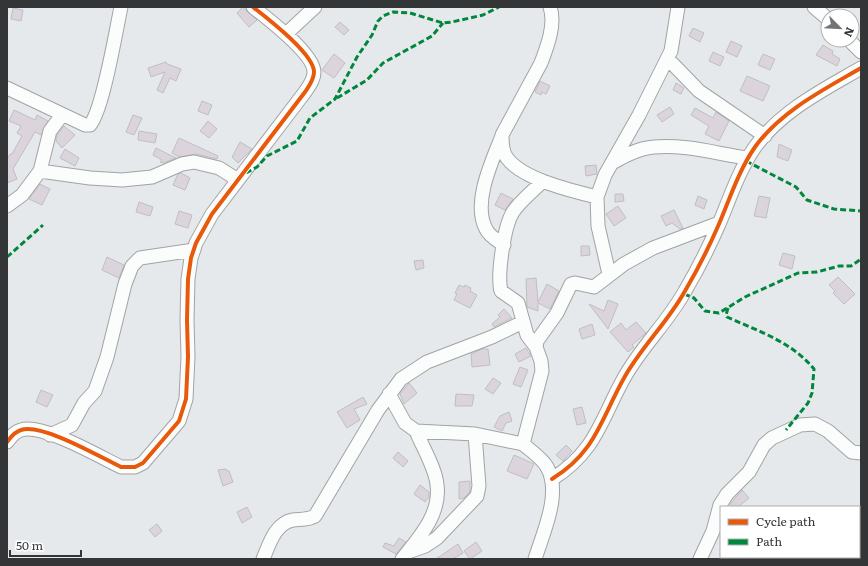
<svg xmlns="http://www.w3.org/2000/svg" width="868" height="566" font-family="Literata,serif">
<rect width="100%" height="100%" fill="#e6e9eb"/>
<path fill="#dcd4dc" stroke="#bebfc0" d="M243,7L257,20L249,27L237,13Z
M13,8L23,10L21,21L11,19Z
M340,22L349,30L344,35L335,27Z
M693,28L704,33L700,42L689,36Z
M731,41L742,46L737,57L726,52Z
M823,45L833,51L832,54L840,59L837,66L816,55Z
M713,52L724,57L720,66L709,61Z
M334,54L345,63L334,78L322,70Z
M763,54L775,59L770,70L758,65Z
M166,62L167,64L181,69L176,81L170,78L163,93L157,90L165,72L151,77L148,68Z
M747,76L770,86L763,101L740,91Z
M540,81L550,86L546,94L542,92L541,95L535,92Z
M676,83L684,88L681,94L673,90Z
M202,101L212,105L208,115L198,111Z
M670,107L674,114L662,122L657,115Z
M695,108L713,118L716,112L729,121L719,141L705,134L709,126L691,115Z
M14,110L35,120L37,115L48,121L41,135L35,132L13,169L17,179L7,183V156L8,158L10,154H12L22,136L17,133L21,126L9,121Z
M133,115L142,118L134,135L126,132Z
M208,121L217,129L209,138L200,131Z
M64,126L75,135L62,148L56,141L57,135Z
M139,131L157,134L155,143L138,140Z
M179,138L218,156L217,159L196,154L179,157L172,153Z
M240,142L252,149L238,163L232,157Z
M779,144L792,150L788,161L777,157Z
M156,148L176,158L163,163L160,162L162,160L153,155Z
M65,149L79,158L75,166L60,158Z
M596,165L597,174L586,176L585,166Z
M181,173L190,178L185,190L173,185L178,174Z
M40,184L50,189L42,205L29,199Z
M501,193L513,199L505,210L495,205Z
M615,194H623L624,201L615,202Z
M698,196L707,200L704,209L695,205Z
M759,196L770,198L766,218L754,216Z
M139,202L153,207L150,216L136,212Z
M618,206L626,218L614,226L606,214Z
M674,210L683,228L680,229L672,223L666,226L661,216Z
M179,211L192,215L188,228L175,224Z
M581,246H589L590,255L581,256Z
M783,253L795,256L792,269L779,265Z
M107,257L124,265L119,278L102,270Z
M423,260L424,268L416,270L414,261Z
M838,277L855,294L844,304L833,293L835,291L829,285Z
M536,278L538,302L547,284L559,291L550,309L538,303V311L527,307L526,279Z
M459,285L464,287L465,285L471,288L470,291L477,295L470,308L454,300L457,294L455,293Z
M608,300L618,304L608,329L589,304L604,311Z
M504,309L512,318L494,327L492,324L500,317L498,315Z
M636,322L646,333L632,345L634,347L628,352L610,332L621,323L626,330Z
M592,324L595,335L582,339L579,329Z
M526,348L531,356L519,362L515,354Z
M482,349H488L490,365L472,367L471,354Z
M520,367L528,370L521,387L513,384Z
M493,378L501,383L493,394L485,389Z
M409,383L417,393L404,404L400,394Z
M41,390L53,395L47,407L36,402Z
M456,394L474,395L472,406H455Z
M363,397L367,404L354,409L360,420L347,428L337,412Z
M582,407L586,423L577,425L573,409Z
M509,412L512,421L506,423L502,431L494,427L500,416Z
M566,445L572,451L563,461L556,455Z
M398,452L408,461L403,467L393,458Z
M514,455L534,464L527,479L507,471Z
M226,469L227,471H229L233,482L223,486L218,470Z
M470,481V492L464,498L459,499V482Z
M420,485L429,492V497L425,502L414,494Z
M742,490L749,498L738,507H732L730,504Z
M247,507L252,517L242,523L237,512Z
M157,524L162,531L155,537L149,530Z
M399,538L406,542L396,554L383,547L385,543L394,546Z
M476,542L482,551L470,559L464,551Z
M458,544L463,553L453,559H436Z"/>
<g fill="none" stroke-linecap="round" stroke-linejoin="round">
<defs>
<path id="minor" d="M550,7C556,24 547,47 541,63L502,135C502,143 502,152 507,158C522,179 572,191 597,197
M814,7L828,19
M287,33L315,7
M849,40L861,52
M668,59L699,91L765,136
M7,88L85,125H90C103,110 116,30 121,7
M502,136C492,161 472,203 486,229C489,236 498,241 504,245
M614,162C626,155 639,148 654,147C685,144 718,154 748,158
M40,171L90,178L122,180L152,177L182,164L194,162L219,168L238,180
M7,206L22,195L40,171L50,131L62,115
M609,274L598,226L597,197L605,175L639,115L671,51L678,7
M536,347L527,335L518,303L501,291C497,275 504,226 513,212C520,201 533,191 543,181
M389,394L405,423L416,431L475,434L523,444
M50,435L72,425L84,403L95,391L107,357L125,284L132,266L140,258L194,250
M7,442C11,437 14,432 21,430C42,423 100,457 121,467H135L143,463L179,421L186,399L188,357L187,320L188,279L191,258L196,243L212,214L305,92C309,86 314,80 314,72C314,54 267,18 253,7
M552,479C596,452 601,419 624,378C641,347 668,322 685,291C698,269 709,247 719,224C730,198 739,170 755,147C781,111 823,90 861,68
M408,552L425,546L437,538L477,496L479,486L475,434
M263,559C269,545 275,523 293,520C300,519 308,520 315,516L378,410L401,379L427,362L492,337L523,322
M402,559C419,538 441,514 437,485C436,469 422,446 416,431
M535,559C543,533 562,493 547,467C542,458 531,451 523,444L542,371L541,361L536,347L537,341L557,313L571,284L575,283L594,287L624,264L653,248L719,223
M700,559L713,531L720,505L727,494L749,472L764,445L772,438L800,425L815,424L828,431L852,452L861,453"/>
</defs>
<use href="#minor" stroke="#a1a3a4" stroke-width="15"/>
<use href="#minor" stroke="#fbfcfc" stroke-width="13"/>
<path stroke="#00873e" stroke-width="3" stroke-dasharray="6 3" stroke-linecap="butt" d="M337,98L367,80L383,63L432,36L443,23
M746,161L796,187L807,200L834,209L861,211
M246,173L257,167L267,156L297,141L310,118L335,99L357,57L372,35L378,21L383,16L393,12L410,13L443,23L452,22L483,15L499,7
M7,257L43,225
M684,294L694,298L705,311L719,313L745,297L798,273L817,272L839,266H851L861,259
M728,308L726,315L727,317C758,331 792,342 814,369L812,393L808,403L786,430"/>
<defs>
<path id="cycleway" d="M7,442C11,437 14,432 21,430C42,423 100,457 121,467H135L143,463L179,421L186,399L188,357L187,320L188,279L191,258L196,243L212,214L305,92C309,86 314,80 314,72C314,54 267,18 253,7
M552,479C596,452 601,419 624,378C641,347 668,322 685,291C698,269 709,247 719,224C730,198 739,170 755,147C781,111 823,90 861,68"/>
</defs>
<use href="#cycleway" stroke="#fff" stroke-width="6"/>
<use href="#cycleway" stroke="#e8590c" stroke-width="4"/>
</g>
<rect width="868" height="566" fill="none" stroke="#333536" stroke-width="16"/>
<rect x="720" y="506" width="140" height="52" fill="#ffffff" stroke="#adaeaf"/>
<rect x="728" y="519" width="20" height="6" fill="#e8590c" stroke="#adaeaf"/>
<text x="756" y="526" font-size="12" fill="#333536">Cycle path</text>
<rect x="728" y="539" width="20" height="6" fill="#00873e" stroke="#adaeaf"/>
<text x="756" y="546" font-size="12" fill="#333536">Path</text>
<g transform="translate(840 28) rotate(114)"><circle r="19" fill="#ffffff" stroke="#adaeaf"/>
<path d="M0-3L7 15L0 10L-7 15Z" fill="#727475"/>
<text y="-6" font-size="11" font-weight="bold" text-anchor="middle" fill="#333536">N</text>
</g>
<path d="M10 550v6h71v-6" fill="none" stroke="#333536" stroke-width="2"/>
<text x="16" y="550" font-size="12" fill="#333536" stroke="#ffffff" stroke-width="3" paint-order="stroke">50 m</text>
</svg>
